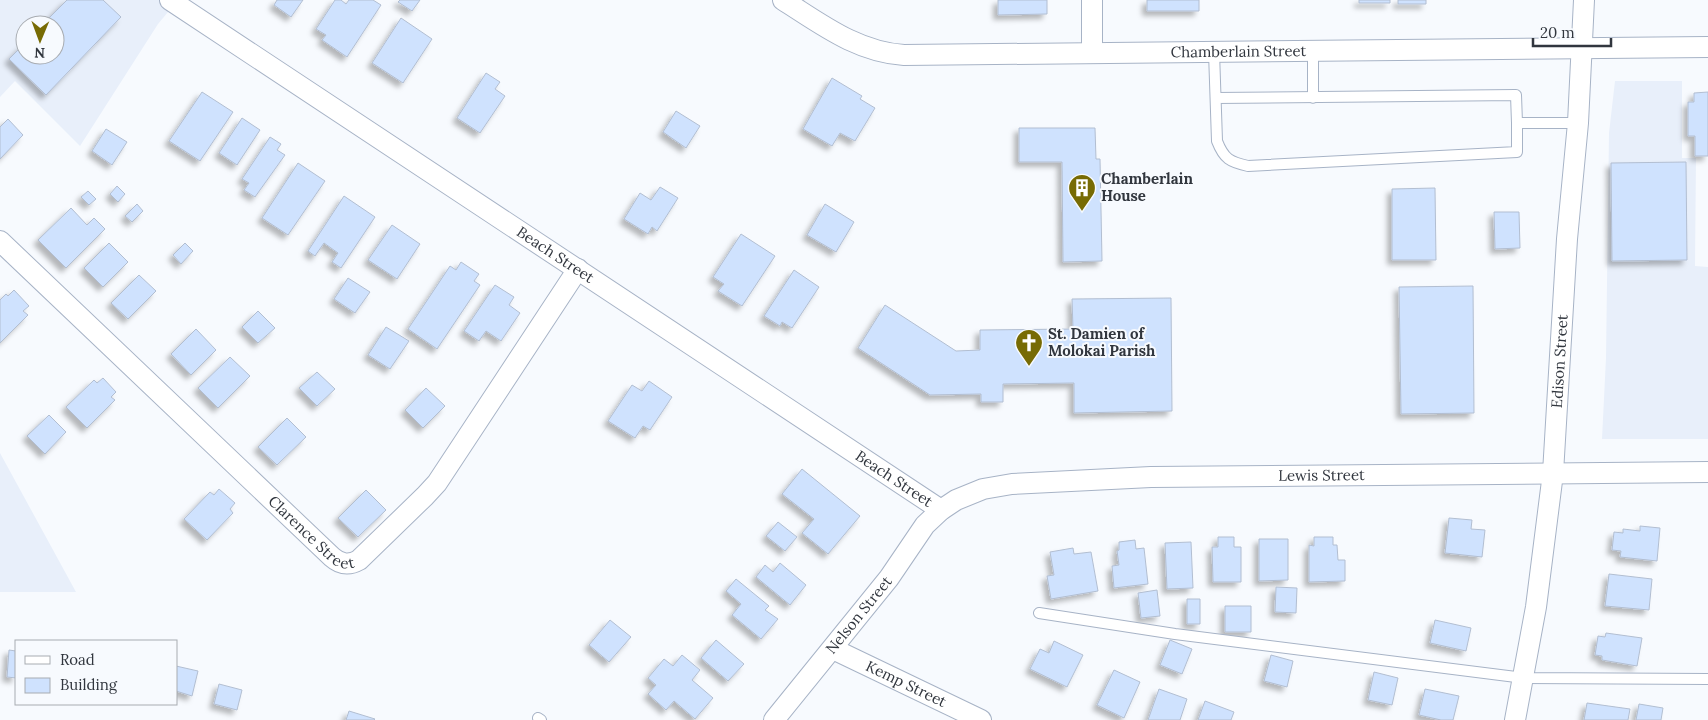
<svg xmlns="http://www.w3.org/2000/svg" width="1708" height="720" font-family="Lora,serif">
<defs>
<filter id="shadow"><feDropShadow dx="-4.5" dy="4.5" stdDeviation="2.5" flood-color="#0004"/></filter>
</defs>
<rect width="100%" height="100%" fill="#f7fafe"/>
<path fill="#e8effa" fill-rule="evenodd" d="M0,0H178L158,24L80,146L15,81L0,97ZM25,25H55V55H25Z
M1615,81H1682V158H1696L1695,266L1708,267V439H1602L1606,358L1609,133Z
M0,453L76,592H0Z"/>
<path fill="#cfe2fe" stroke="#b2bed1" filter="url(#shadow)" d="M67,0H103L121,17L46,95L9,59L25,43V55H55V25H42Z
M277,0H303L291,17L274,5Z
M335,0H341L346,4L349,0H373L381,5L347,57L322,40L326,35L316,29Z
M400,0H420L412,11L398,2Z
M998,0H1047V14L998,15Z
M1147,0H1199V11H1147Z
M1359,0H1390V3H1359Z
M1398,0H1426V4H1398Z
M401,18L432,39L403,83L372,63Z
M486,73L500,82L495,89L505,96L480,133L457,118Z
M832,78L862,96L860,99L875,108L855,141L840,133L832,146L803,129Z
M202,92L233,112L200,161L169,141Z
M1708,92V156H1695V136H1688V102H1694V93Z
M676,111L700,126L686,148L663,132Z
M242,118L260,130L237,165L219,153Z
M8,119L23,135L0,159V127Z
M1019,128H1095L1096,159H1100L1102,261L1063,262L1062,162H1019Z
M106,129L127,142L112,165L92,151Z
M270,137L281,144L277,150L285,155L255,197L244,190L249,183L242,179Z
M1686,162L1687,260L1612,261L1611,163Z
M298,163L325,181L288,235L262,218Z
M117,186L125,194L118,202L110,194Z
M660,187L678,198L657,231L652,227L648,234L624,219L640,193L651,200Z
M1435,188L1436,260H1392V189Z
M88,191L96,199L89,205L81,197Z
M344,196L375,217L341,268L332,262L338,253L324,243L315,256L308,251Z
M137,204L143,211L132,222L125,216Z
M825,204L854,222L836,252L807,235Z
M71,208L87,225L94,218L105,229L66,268L38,240Z
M1494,212H1519L1520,248L1495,249Z
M392,225L420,244L397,279L368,260Z
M741,234L775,256L742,306L718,291L724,284L713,277Z
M109,243L128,262L103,287L84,268Z
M185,243L193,251L181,264L173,255Z
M461,262L479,274L474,281L480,285L437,349L408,329L450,266L456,270Z
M794,270L819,287L792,328L782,322L780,326L764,316Z
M139,275L156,291L128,319L111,303Z
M348,278L370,292L355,313L334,299Z
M495,285L514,297L509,305L520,313L501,341L486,331L479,341L464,331Z
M1473,286L1474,413L1401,414L1399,287Z
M14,290L29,306L23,311L28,315L0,343V300L6,294L8,296Z
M1171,298L1172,411L1074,413V383L1003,384V402H981V394L930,395L858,348L885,305L956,351L980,350V330L1073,329L1072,299Z
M258,311L275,328L258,343L242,327Z
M386,327L409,341L390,369L368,355Z
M196,329L216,350L191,375L171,354Z
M230,357L250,376L218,408L198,388Z
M317,372L335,389L317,406L299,388Z
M103,378L116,392L111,397L115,400L87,428L66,407L94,380L97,383Z
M649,381L672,397L650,430L643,426L635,438L608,421L632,385L642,391Z
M426,388L445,406L423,428L405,410Z
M49,415L66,432L45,454L27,436Z
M287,418L306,437L277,465L258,447Z
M802,469L860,516L828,554L802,533L814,519L782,494Z
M219,489L235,503L230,509L233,513L207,540L184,519L210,492L214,495Z
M366,490L386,510L358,537L338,518Z
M1449,518L1472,520L1471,529L1485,530L1482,557L1445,553Z
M778,522L797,537L785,551L766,536Z
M1640,526L1660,528L1657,561L1620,557L1621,551L1612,550L1614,532L1623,533V529L1640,531Z
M1218,537H1234V547H1241V582H1213L1212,547H1218Z
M1314,537H1333V545H1337L1338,560H1345V581L1309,582V545L1314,546Z
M1259,539H1288V580L1259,581Z
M1135,540L1136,549L1144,548L1148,584L1114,588L1112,566L1119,565L1117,551L1119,550V542Z
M1191,542L1193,588L1167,589L1165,543Z
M1073,548L1074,554L1091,552L1098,591L1051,599L1047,576L1054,575L1050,552Z
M780,563L806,585L790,605L756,577L765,565L773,572Z
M1609,574L1652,579L1649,610L1605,606Z
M736,579L769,606L765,610L778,619L761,639L732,615L741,604L726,591Z
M1276,587L1297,588L1296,613L1275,612Z
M1157,590L1160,616L1141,618L1138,593Z
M1187,599H1200V624H1187Z
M1225,606H1251V632H1225Z
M610,620L631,637L609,662L589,645Z
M1435,620L1471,628L1466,651L1430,643Z
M1606,633L1642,638L1637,666L1602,660V656L1595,655L1598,636L1605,637Z
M716,640L744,664L728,681L701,658Z
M1170,640L1192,649L1182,674L1160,665Z
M1054,641L1083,655L1067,687L1030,669L1040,649L1049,653Z
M9,650L16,651V678L7,677Z
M682,655L700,670L692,680L713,698L695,719L674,701L666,710L648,694L656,685L648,678L664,659L673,666Z
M1271,655L1293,661L1287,687L1264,681Z
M176,666L198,671L192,696L176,691Z
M1114,670L1140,682L1124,718L1097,705Z
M1374,672L1398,678L1392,705L1368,700Z
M219,684L242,690L237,710L214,704Z
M1159,689L1187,699L1180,720H1148Z
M1425,689L1459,696L1453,720H1441L1419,715Z
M1205,701L1234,712L1231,720H1198Z
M1587,703L1630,709L1628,720H1584Z
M1639,704L1663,708L1661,720H1636Z
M349,711L375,719L374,720H346Z"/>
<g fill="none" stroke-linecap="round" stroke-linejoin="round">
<defs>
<path id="service" d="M1313,51V98
M1214,52L1217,141C1224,159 1230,162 1248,166L1517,152V123H1578
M1216,98L1516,95L1517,123
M1039,613L1175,634L1524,678L1708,679
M538,718L541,720"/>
<g id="minor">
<path id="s1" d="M170,0L941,510"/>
<path id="s2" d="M783,0C821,24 857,52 904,55L1708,47"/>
<path d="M1092,0V53"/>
<path id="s3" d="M0,241L332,557C341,565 350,565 359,560L425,496L437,483L578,269"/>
<path id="s4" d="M833,649L981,720"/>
<path id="s5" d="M774,720L889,578L925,525L941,510L956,500L983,489L1012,484L1151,477L1708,472"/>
<path id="s6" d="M1515,720L1536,607L1553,473L1567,239L1578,123L1584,0"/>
</g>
</defs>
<use href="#service" stroke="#a7b3c6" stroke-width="12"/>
<use href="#minor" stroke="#a7b3c6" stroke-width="22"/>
<use href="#service" stroke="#fff" stroke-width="10"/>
<use href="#minor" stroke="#fff" stroke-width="20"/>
</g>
<defs>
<symbol id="building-pin" viewBox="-11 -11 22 30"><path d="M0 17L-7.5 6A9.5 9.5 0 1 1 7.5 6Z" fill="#776b04" stroke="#f7fafe"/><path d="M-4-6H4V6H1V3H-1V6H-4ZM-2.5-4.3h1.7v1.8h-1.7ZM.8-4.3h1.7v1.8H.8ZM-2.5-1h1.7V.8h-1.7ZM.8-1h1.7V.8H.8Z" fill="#fff"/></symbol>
<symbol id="church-pin" viewBox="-11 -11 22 30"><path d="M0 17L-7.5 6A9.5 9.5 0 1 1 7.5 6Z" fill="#776b04" stroke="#f7fafe"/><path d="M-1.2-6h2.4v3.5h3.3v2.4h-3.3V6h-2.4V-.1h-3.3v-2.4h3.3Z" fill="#fff"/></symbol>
</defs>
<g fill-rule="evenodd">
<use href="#building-pin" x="1066" y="172" width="32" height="43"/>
<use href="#church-pin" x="1013" y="327" width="32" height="43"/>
</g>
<g text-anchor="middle" stroke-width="4" stroke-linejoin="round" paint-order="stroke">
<g font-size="15" fill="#31363e" stroke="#f7fafe">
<text dy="5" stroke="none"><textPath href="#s2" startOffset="469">Chamberlain Street</textPath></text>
<text dy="5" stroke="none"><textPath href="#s1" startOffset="462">Beach Street</textPath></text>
<text dy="5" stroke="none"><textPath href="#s6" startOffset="362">Edison Street</textPath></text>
<text dy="5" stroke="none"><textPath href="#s5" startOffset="655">Lewis Street</textPath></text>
<text dy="5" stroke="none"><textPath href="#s1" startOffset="868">Beach Street</textPath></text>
<text dy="5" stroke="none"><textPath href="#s3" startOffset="428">Clarence Street</textPath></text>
<text dy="5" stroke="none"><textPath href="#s5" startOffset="135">Nelson Street</textPath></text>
<text dy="5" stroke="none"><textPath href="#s4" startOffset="81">Kemp Street</textPath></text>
</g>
<g font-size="15" font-weight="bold" fill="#31363e" stroke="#f7fafe" text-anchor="start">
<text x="1101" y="184">Chamberlain<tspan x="1101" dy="17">House</tspan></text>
<text x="1048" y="339">St. Damien of<tspan x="1048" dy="17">Molokai Parish</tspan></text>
</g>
</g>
<rect x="15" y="640" width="162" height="65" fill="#f7fafe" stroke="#a8acb1"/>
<rect x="25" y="656" width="25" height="8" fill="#ffffff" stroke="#a8acb1"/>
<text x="60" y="665" font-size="15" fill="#31363e">Road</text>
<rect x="25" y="678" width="25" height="15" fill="#cfe2fe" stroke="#a8acb1"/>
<text x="60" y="690" font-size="15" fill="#31363e">Building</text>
<g transform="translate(40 40) rotate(181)"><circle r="24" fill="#f7fafe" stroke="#a8acb1"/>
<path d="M0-4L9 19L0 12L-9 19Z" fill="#776b04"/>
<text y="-8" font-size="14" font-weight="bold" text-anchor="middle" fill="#31363e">N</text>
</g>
<path d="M1533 38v8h78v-8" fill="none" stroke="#31363e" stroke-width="2.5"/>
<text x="1540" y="38" font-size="15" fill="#31363e" stroke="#f7fafe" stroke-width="4" paint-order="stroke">20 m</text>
</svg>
